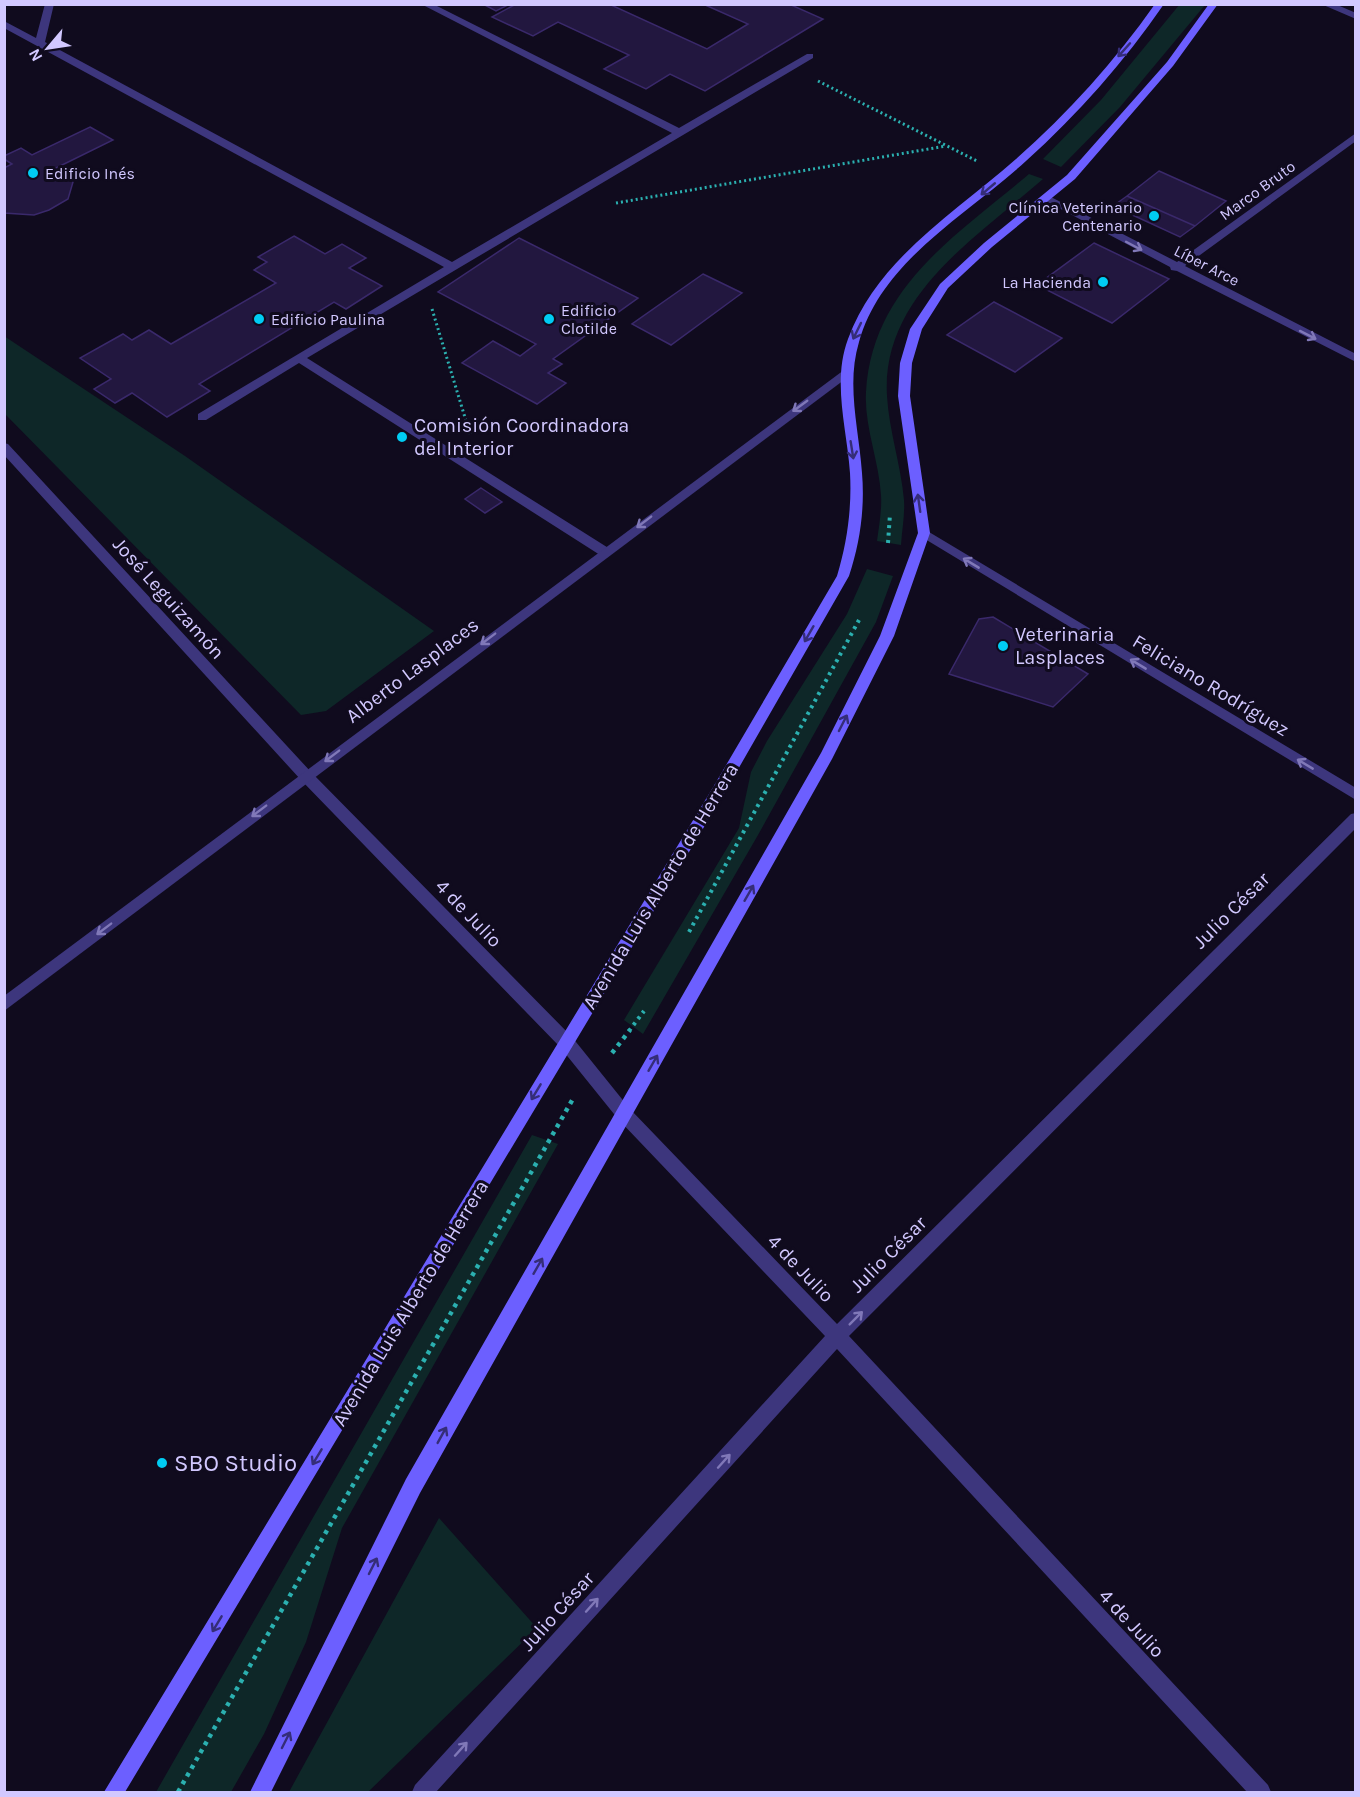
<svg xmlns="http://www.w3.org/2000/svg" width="1360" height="1797" font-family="Karla,sans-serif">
<rect width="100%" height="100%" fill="#100b1e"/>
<path fill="#0e2728" d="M1180,4L1205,5L1120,107L1061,167L1043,159L1101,100Z
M1029,174L1043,179C977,237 881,296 887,396C889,431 901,465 904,500C905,514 902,530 901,545L877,541C879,526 882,510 881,495C879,461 864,426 866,392C872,287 957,235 1029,174Z
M4,336L185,456L434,631L326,711L301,715L5,414Z
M867,569L893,576L876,622L758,835L643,1034L624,1020L739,828L751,772L767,741L847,614Z
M532,1135L558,1144L342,1528L306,1642L264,1734L231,1792H156Z
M439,1518L537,1628L368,1792H289Z"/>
<path fill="#22173f" stroke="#3a296b" stroke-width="1.5" d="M483,4H510L496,11Z
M516,4H609L707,49L748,24L703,4H789L823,19L705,91L670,74L646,89L604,69L629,55L558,22L533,36L492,17Z
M90,127L113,140L56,168L73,182L68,199L49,210L34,215L4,213V168L12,164L4,159V156L21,148L32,155Z
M1159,171L1226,201L1195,226L1127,196Z
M1127,196L1195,226L1180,237L1113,206Z
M294,236L325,254L342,244L366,258L349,268L382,286L346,309L334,302L199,384L210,391L167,417L132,393L115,403L94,389L111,379L80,358L123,334L132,340L149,330L171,344L276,283L254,270L267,262L258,257Z
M519,238L638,298L553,359L562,364L548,373L566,383L537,404L462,363L493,341L520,356L536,344L438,292Z
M1094,243L1169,279L1112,323L1037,285Z
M703,274L742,293L671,345L632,324Z
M994,302L1062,338L1015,372L947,335Z
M481,488L502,502L485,513L465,499Z
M993,617L1088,674L1053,707L949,674L979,619Z"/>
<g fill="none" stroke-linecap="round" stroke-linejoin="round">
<path stroke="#2bb0b0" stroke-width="3" stroke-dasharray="2 3" stroke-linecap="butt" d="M818,81L977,161
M616,203L946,146
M432,309L470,434"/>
<path stroke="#2bb0b0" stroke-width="4" stroke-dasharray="3 4.5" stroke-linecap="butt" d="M888,543L890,514
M689,932L859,620
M629,1031L644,1011"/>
<path stroke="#2bb0b0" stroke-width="4.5" stroke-dasharray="4 5" stroke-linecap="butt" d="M612,1053L630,1030
M178,1792L574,1097"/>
<path fill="#3d367d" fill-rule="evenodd" d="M45,4H54L45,42L452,262L672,133L421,4H433L679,128L807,54H813V58L307,358L610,549V555H600L299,363L206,420H198V414L444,267L4,28V21L36,38Z"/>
<path fill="#3d367d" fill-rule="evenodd" d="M1321,4H1335L1356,13V19Z
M1356,133V141L1185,266L1356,354V362L1177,271L1171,270L1170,267L1040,198L1049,196L1177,262Z
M4,443L8,444L311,772L572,1037L630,1109L837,1324L1351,814L1356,813V828L849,1336L1268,1785L1271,1792H1247L837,1349L436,1792H412L415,1785L825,1336L618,1119L560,1047L301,780L4,455Z
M924,529L1356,788V800L920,536L918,533Z"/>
<path fill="#3d367d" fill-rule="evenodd" d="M848,367L852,368V374L4,1011V996Z"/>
<path fill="#6c5fff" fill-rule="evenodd" d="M1155,4H1164C1124,62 1078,114 1026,161C967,215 882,260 859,342C846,385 859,429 862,473C865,508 860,543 849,576L725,792L125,1792H104L715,784L837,576C847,543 852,508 850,473C847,429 832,382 848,339C878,258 955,213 1016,159C1068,113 1115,61 1155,4Z
M1209,4H1218L1173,66L1075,179L992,247L948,288L922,329L912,363L910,396L930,533L894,636L832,759L420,1493L271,1792H250L406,1479L821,753L880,636L918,533L898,396L900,363L910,329L940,284L984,243L1067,175L1167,62Z"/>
</g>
<defs><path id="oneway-shaft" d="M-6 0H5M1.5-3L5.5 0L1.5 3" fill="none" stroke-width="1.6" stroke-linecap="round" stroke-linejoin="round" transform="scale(1.5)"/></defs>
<g stroke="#352d78">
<use href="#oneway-shaft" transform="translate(1124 50) rotate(132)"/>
<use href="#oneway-shaft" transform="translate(988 189) rotate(140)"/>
<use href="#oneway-shaft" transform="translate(857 331) rotate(116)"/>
<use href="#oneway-shaft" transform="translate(852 450) rotate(81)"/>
<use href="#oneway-shaft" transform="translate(919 503) rotate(-98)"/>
<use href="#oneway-shaft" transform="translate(809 634) rotate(120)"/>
<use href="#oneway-shaft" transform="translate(843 723) rotate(-63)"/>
<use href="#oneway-shaft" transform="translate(749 893) rotate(-60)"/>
<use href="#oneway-shaft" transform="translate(653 1063) rotate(-60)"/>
<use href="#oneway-shaft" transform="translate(536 1092) rotate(121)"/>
<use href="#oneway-shaft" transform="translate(538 1266) rotate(-60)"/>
<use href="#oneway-shaft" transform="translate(442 1435) rotate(-61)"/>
<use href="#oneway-shaft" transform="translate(317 1457) rotate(121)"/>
<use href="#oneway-shaft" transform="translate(373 1566) rotate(-63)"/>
<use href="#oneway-shaft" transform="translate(217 1624) rotate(121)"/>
<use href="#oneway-shaft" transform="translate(286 1740) rotate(-63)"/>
</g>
<g stroke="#8078b8">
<use href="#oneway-shaft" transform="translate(1134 246) rotate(28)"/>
<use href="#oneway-shaft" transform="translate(1308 335) rotate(27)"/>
<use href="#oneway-shaft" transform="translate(800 406) rotate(144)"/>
<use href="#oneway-shaft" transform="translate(644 522) rotate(143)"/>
<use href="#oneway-shaft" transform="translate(971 563) rotate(-149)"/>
<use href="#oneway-shaft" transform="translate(488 639) rotate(143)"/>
<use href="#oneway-shaft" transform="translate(1138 664) rotate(-149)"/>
<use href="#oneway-shaft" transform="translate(332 756) rotate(143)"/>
<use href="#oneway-shaft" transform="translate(1305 764) rotate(-149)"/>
<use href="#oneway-shaft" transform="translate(259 811) rotate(143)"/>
<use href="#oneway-shaft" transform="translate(104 929) rotate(143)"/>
<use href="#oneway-shaft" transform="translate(856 1318) rotate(-45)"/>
<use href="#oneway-shaft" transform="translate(724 1461) rotate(-48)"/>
<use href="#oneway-shaft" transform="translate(592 1605) rotate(-48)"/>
<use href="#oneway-shaft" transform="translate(461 1749) rotate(-48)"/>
</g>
<g fill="#00ccf3" stroke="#100b1e" stroke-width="2">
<circle cx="33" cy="173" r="6"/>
<circle cx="1154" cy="216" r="6"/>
<circle cx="1103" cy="282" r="6"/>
<circle cx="259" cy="319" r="6"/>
<circle cx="549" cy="319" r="6"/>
<circle cx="402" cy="437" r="6"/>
<circle cx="1003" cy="646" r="6"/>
<circle cx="162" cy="1463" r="6"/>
</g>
<g text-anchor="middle" stroke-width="6" stroke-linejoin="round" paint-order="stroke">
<g font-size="16" fill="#d2c8ff" stroke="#100b1e" text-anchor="start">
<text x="45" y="179">Edificio Inés</text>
<text x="1142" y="213" text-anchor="end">Clínica Veterinario<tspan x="1142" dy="18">Centenario</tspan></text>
<text x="1091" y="288" text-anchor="end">La Hacienda</text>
<text x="561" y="316">Edificio<tspan x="561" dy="18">Clotilde</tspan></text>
<text x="271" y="325">Edificio Paulina</text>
</g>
<g font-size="16" fill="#d2c8ff" stroke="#100b1e">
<text transform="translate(1257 190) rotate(-36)" y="6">Marco Bruto</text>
<text transform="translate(1207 265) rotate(27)" y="6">Líber Arce</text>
</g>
<g font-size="20" fill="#d2c8ff" stroke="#100b1e" text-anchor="start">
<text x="414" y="432">Comisión Coordinadora<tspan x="414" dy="23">del Interior</tspan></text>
<text x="1015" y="641">Veterinaria<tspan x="1015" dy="23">Lasplaces</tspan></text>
</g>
<g font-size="20" fill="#d2c8ff" stroke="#100b1e">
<text transform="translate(169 598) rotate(48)" y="7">José Leguizamón</text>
<text transform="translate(412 670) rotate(-37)" y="7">Alberto Lasplaces</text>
<text transform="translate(1211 685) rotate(31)" y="7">Feliciano Rodríguez</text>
<text transform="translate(660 886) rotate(-59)" y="7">Avenida Luis Alberto de Herrera</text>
<text transform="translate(1231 910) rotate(-45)" y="7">Julio César</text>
<text transform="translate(469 913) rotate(46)" y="7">4 de Julio</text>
<text transform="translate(888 1254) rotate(-45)" y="7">Julio César</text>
<text transform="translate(801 1268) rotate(46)" y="7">4 de Julio</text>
<text transform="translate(410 1303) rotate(-59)" y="7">Avenida Luis Alberto de Herrera</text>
<text transform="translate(557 1611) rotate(-48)" y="7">Julio César</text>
<text transform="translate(1132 1623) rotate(47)" y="7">4 de Julio</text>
</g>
<g font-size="24" fill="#d2c8ff" stroke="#100b1e" text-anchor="start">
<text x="174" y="1471">SBO Studio</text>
</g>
</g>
<rect width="1360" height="1797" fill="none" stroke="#d2c8ff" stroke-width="12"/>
<g transform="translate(48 48) rotate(241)" stroke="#100b1e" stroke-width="4.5" paint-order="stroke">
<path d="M0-4.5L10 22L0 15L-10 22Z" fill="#d2c8ff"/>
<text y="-9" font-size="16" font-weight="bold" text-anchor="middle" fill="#d2c8ff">N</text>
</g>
</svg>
